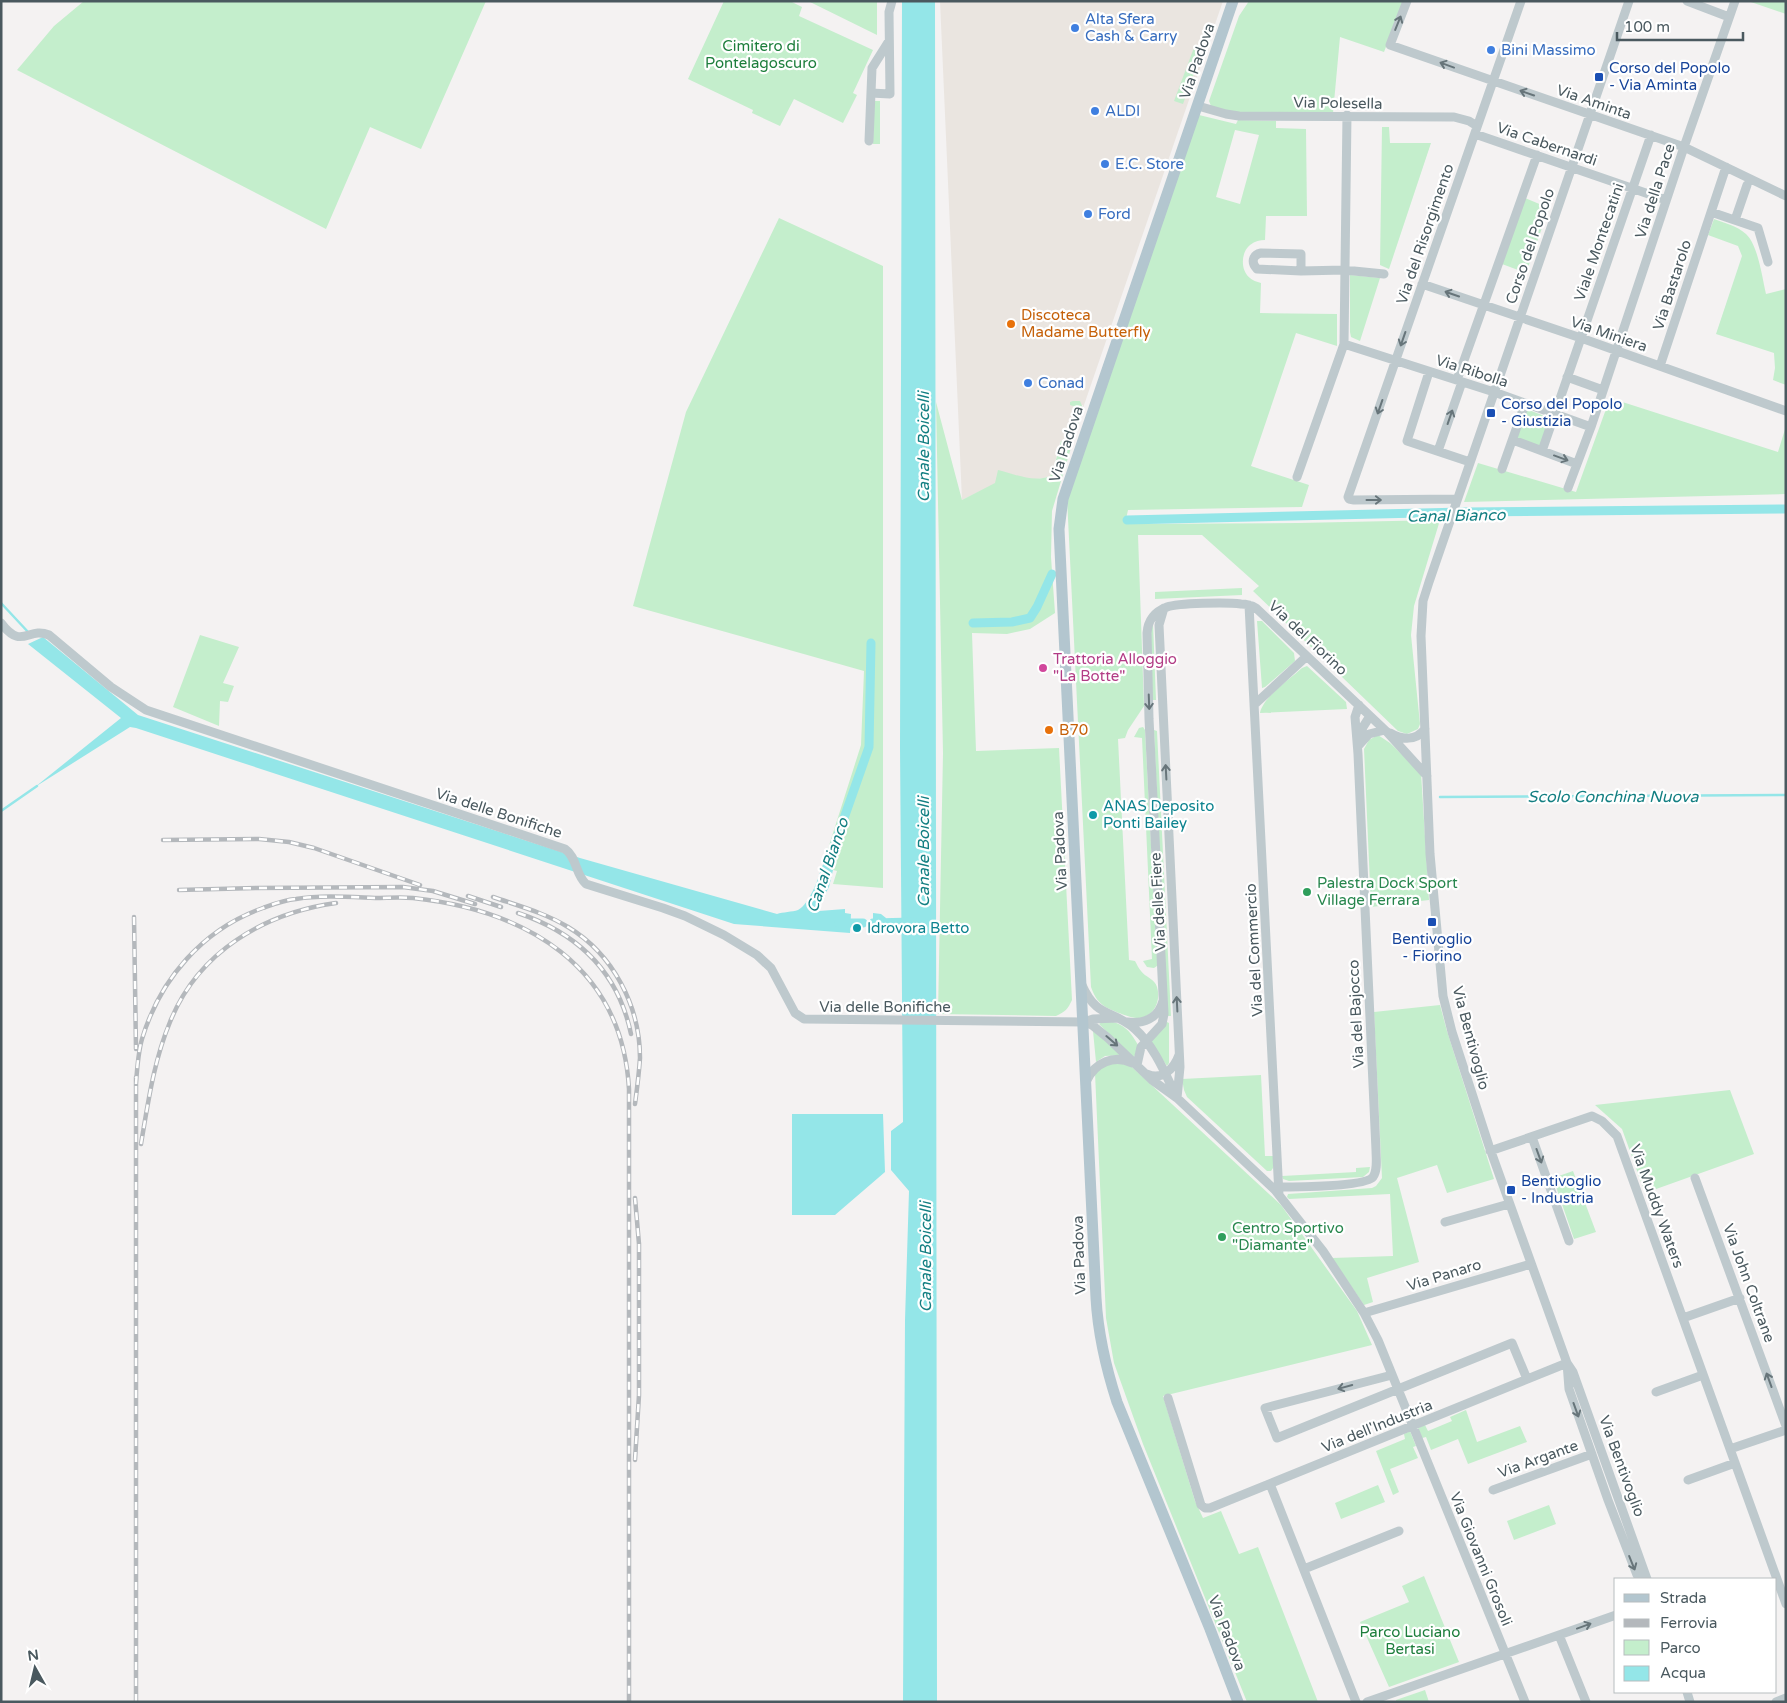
<svg xmlns="http://www.w3.org/2000/svg" width="1787" height="1703" font-family="'Varela Round',sans-serif">
<rect width="100%" height="100%" fill="#f4f2f2"/>
<path fill="#eae5e0" d="M940,1H1223L1083,408V405L1076,407L1067,443L1060,442L1053,471L1050,476L1044,478L995,484L962,500Z"/>
<path fill="#c4eecc" fill-rule="evenodd" d="M84,1H486L421,149L370,127L326,229L17,70L54,26Z
M724,1H790L802,7L799,16L873,50L853,93L857,95L843,123L794,99L780,126L752,113L753,110L688,79Z
M808,1H877V35Z
M1249,1H1404L1384,52L1340,37L1333,113L1236,114L1211,106L1209,101L1239,16Z
M1748,1H1786V14Z
M1195,45L1203,48L1183,104L1174,101Z
M874,101H880V144H873Z
M1199,115L1236,124L1238,120L1276,121V128L1306,129L1307,216H1266L1265,240C1260,240 1255,241 1250,245C1241,252 1240,270 1250,278C1252,280 1257,282 1261,283L1260,313L1337,314V346L1296,333L1251,466L1309,485L1302,507L1128,510L1125,524L1298,523L1440,520L1414,606L1411,635L1420,724L1418,729L1407,734L1398,731L1253,591L1259,586L1202,535H1138L1144,706L1128,730L1125,738L1118,739L1129,960L1135,961C1137,964 1138,968 1141,971C1145,977 1155,979 1157,987C1161,1000 1155,1015 1141,1018C1135,1020 1110,1010 1104,1006C1097,1001 1094,995 1091,987L1067,498ZM1235,130L1259,135L1240,204L1216,197Z
M1382,127H1389L1390,143H1431L1389,269L1380,265Z
M1525,198L1549,208L1526,273L1502,264Z
M779,218L883,266V888L833,884L837,871L822,867L828,855L827,852L861,745L864,671L633,606L686,412Z
M1714,219C1725,223 1737,226 1746,234C1758,245 1762,277 1766,294L1786,289V385L1773,380L1775,368L1774,353L1716,334L1742,256L1738,246L1708,235Z
M1350,275L1380,278L1360,341L1351,337L1350,332Z
M1610,398L1778,452L1786,426V494L1464,502L1478,463L1576,492Z
M1073,401H1080L1083,408L1052,511L1051,557L1055,613L1030,629L1007,634L972,633L976,751L1059,748L1072,1000C1068,1009 1065,1012 1056,1016L938,1014L943,753L936,402L962,500L995,483L998,470C1015,474 1033,483 1050,476L1053,471L1061,441L1067,443L1076,407L1070,405V402Z
M1526,409L1550,418L1540,446L1516,438Z
M1242,588V595L1155,599V592Z
M1257,621H1262L1294,653L1295,661L1265,687L1262,688Z
M1150,623H1153L1156,700H1152Z
M200,635L239,647L223,683L234,686L228,702L220,701L219,726L173,707Z
M1307,666L1346,702L1347,709L1260,713C1263,697 1290,679 1302,668Z
M1143,727L1145,730L1157,959V966L1154,968L1147,967L1143,961L1152,959L1142,738L1134,737L1139,728Z
M1154,730L1157,731L1171,1016H1167Z
M1378,735L1390,743L1421,773L1429,900L1371,907L1364,749L1369,740Z
M1440,1005L1447,1031L1494,1179L1447,1193L1437,1165L1397,1178L1419,1262L1367,1278L1373,1302L1364,1305L1332,1258L1393,1256L1390,1194L1289,1199L1287,1197L1288,1194L1372,1188L1376,1186L1382,1178L1374,1012Z
M1104,1021C1121,1021 1130,1030 1138,1045L1134,1058L1099,1024Z
M1167,1022L1169,1023V1063L1167,1066L1150,1041Z
M1093,1031L1123,1055L1105,1056L1096,1062Z
M1120,1062L1132,1067L1281,1205L1357,1311L1372,1345L1163,1396L1195,1501L1203,1518L1221,1511L1239,1554L1258,1547L1318,1702H1247L1143,1444L1114,1363L1106,1318L1095,1073L1103,1065Z
M1261,1075L1265,1156H1273V1168L1271,1171H1267L1187,1097L1184,1090L1182,1079Z
M1730,1090L1754,1154L1645,1193L1622,1129L1595,1105Z
M1370,1167L1369,1172L1363,1177L1289,1181L1283,1179L1282,1176L1356,1172V1168Z
M1573,1171L1596,1232L1574,1239L1553,1178Z
M1466,1410L1477,1442L1520,1426L1527,1442L1468,1464L1458,1439L1431,1450L1426,1437L1422,1438L1418,1428L1425,1425L1428,1431L1452,1421L1450,1417Z
M1410,1431L1416,1446L1413,1447L1418,1458L1390,1469L1399,1492L1393,1495L1376,1451L1405,1439L1404,1434Z
M1378,1485L1385,1502L1341,1519L1335,1503Z
M1549,1505L1556,1524L1514,1540L1507,1521Z
M1424,1576L1459,1662L1389,1687L1360,1622L1409,1602L1402,1586Z
M1425,1690L1429,1702H1396V1700Z"/>
<path fill="#94e6e8" d="M902,1H935L937,1702H903L905,1320L909,1191L891,1170V1131L903,1122L900,747Z
M43,637L138,715L580,858L777,914C783,912 792,912 798,910C810,903 818,879 822,867L833,870L829,887L818,907L819,911L845,909V913L851,914L850,933L734,924L136,728L130,727L35,787L121,718L28,644Z
M873,913L881,914L886,918L885,927L880,932H873Z
M792,1114H883L885,1172L835,1215H792Z"/>
<g fill="none" stroke-linecap="round" stroke-linejoin="round">
<path stroke="#94e6e8" stroke-width="2.5" d="M1,603L29,633
M1440,797L1786,795
M1,811L37,786"/>
<path stroke="#94e6e8" stroke-width="9" d="M1127,520L1463,512L1786,509
M973,623L1012,622L1030,618L1037,607L1052,574
M823,878L869,747L871,643
M839,923H863
M873,923L913,922"/>
<path stroke="#bec9cd" stroke-width="9" d="M1407,1L1390,45L1684,147L1786,196
M1629,1L1429,582L1423,601L1421,636L1430,854L1443,996L1452,1032L1489,1146L1567,1363L1573,1372L1647,1579
M1687,1L1729,17
M871,93L890,94L889,12L892,1
M1198,106L1226,114L1239,116L1454,117L1469,121L1477,126
M1475,134L1666,200
M869,141L872,68L889,41
M1711,212L1758,228L1768,262
M1735,220L1747,185
M1261,253L1301,254V271L1257,269C1251,263 1252,255 1261,253Z
M1301,271L1344,270L1384,274
M1422,284L1581,338L1786,411
M1344,344L1494,392L1591,427
M1660,366L1726,167
M1429,372L1407,441L1470,462
M1567,377L1603,390
M1457,380L1537,155
M1513,440L1577,464
M1438,451L1462,382
M1542,451L1651,135
M1502,469L1525,404
M1297,477L1344,344L1347,115
M1568,488L1591,427L1684,147L1735,1
M1457,499L1354,500L1349,499L1348,497L1521,1
M1249,605L1279,1195
M1164,608L1159,625L1180,1067L1177,1098
M1,623C22,651 28,626 49,635L111,687L146,710L565,849C577,857 575,874 586,884L663,908L685,916L724,935L757,955L771,968L795,1013L804,1019L1084,1022L1093,1019L1117,1018
M1255,704L1307,656
M1390,733C1402,740 1416,741 1425,729
M1359,739L1363,727L1370,716
M1359,745L1369,734L1385,730
M1082,985C1097,1019 1112,1009 1135,1029C1154,1046 1165,1073 1176,1096
M1084,1022L1092,1025L1108,1038L1152,1080L1177,1098L1275,1190L1323,1251L1364,1313L1378,1340L1525,1702
M1127,1022C1143,1024 1158,1019 1163,1001
M1137,1065L1141,1047L1162,1024L1164,1014L1149,719L1147,633C1148,620 1154,612 1167,607C1178,603 1227,602 1241,604C1246,604 1251,605 1256,608L1387,732L1427,776
M1147,1074C1162,1081 1174,1069 1179,1055
M1087,1080C1095,1063 1114,1054 1132,1063
M1532,1137L1569,1241
M1490,1151L1592,1116L1602,1121L1617,1136L1786,1604
M1695,1178L1786,1426
M1279,1187C1294,1187 1365,1187 1373,1177C1378,1170 1376,1158 1376,1150L1358,754L1355,717L1359,705
M1445,1222L1509,1204
M1364,1313L1531,1264
M1683,1318L1740,1298
M1567,1363L1569,1389L1608,1500L1637,1575L1642,1579
M1392,1375L1265,1408L1277,1438L1512,1343L1527,1379
M1656,1392L1703,1375
M1168,1398L1201,1505L1205,1508H1210L1567,1363
M1730,1449L1786,1430
M1688,1480L1735,1463
M1270,1484L1356,1702
M1493,1490L1592,1454
M1304,1569L1399,1531
M1559,1635L1586,1702
M1687,1692L1690,1702
M1367,1702L1616,1615
M1776,1702L1786,1698"/>
<path stroke="#b3c6cf" stroke-width="11" d="M1233,1L1063,499L1059,529L1096,1298C1098,1334 1106,1368 1117,1402L1210,1629L1238,1702"/>
<defs>
<path id="rail" d="M163,840L259,839L289,842L314,848L420,885
M179,890L256,888L403,887L433,891L475,904
M468,896L501,907
M493,897C519,906 545,913 568,927C613,954 640,1006 640,1058C639,1074 637,1089 635,1104
M518,913C577,933 618,971 631,1034
M134,917L136,1049
M136,1084C137,1069 138,1053 142,1039C160,979 203,929 263,908C274,904 284,900 296,899C322,895 349,897 375,898C387,898 400,897 413,898C525,910 622,965 629,1089V1702
M141,1144C148,1103 154,1060 170,1022C198,952 264,913 336,903
M635,1460L639,1395V1244L635,1198
M136,1702V1077"/>
</defs>
<use href="#rail" stroke="#b4b8bc" stroke-width="4.5"/>
<use href="#rail" stroke="#fff" stroke-width="2.5" stroke-dasharray="8" stroke-linecap="butt"/>
</g>
<defs><path id="oneway-shaft" d="M-6 0H5M1.5-3L5.5 0L1.5 3" fill="none" stroke-width="1.6" stroke-linecap="round" stroke-linejoin="round" transform="scale(1.25)"/></defs>
<g stroke="#67757a">
<use href="#oneway-shaft" transform="translate(1398 23) rotate(-68)"/>
<use href="#oneway-shaft" transform="translate(1447 65) rotate(-160)"/>
<use href="#oneway-shaft" transform="translate(1527 93) rotate(-161)"/>
<use href="#oneway-shaft" transform="translate(1452 294) rotate(-161)"/>
<use href="#oneway-shaft" transform="translate(1403 339) rotate(109)"/>
<use href="#oneway-shaft" transform="translate(1380 407) rotate(109)"/>
<use href="#oneway-shaft" transform="translate(1450 417) rotate(-71)"/>
<use href="#oneway-shaft" transform="translate(1561 458) rotate(20)"/>
<use href="#oneway-shaft" transform="translate(1374 500)"/>
<use href="#oneway-shaft" transform="translate(1149 702) rotate(88)"/>
<use href="#oneway-shaft" transform="translate(1166 772) rotate(-93)"/>
<use href="#oneway-shaft" transform="translate(1177 1004) rotate(-93)"/>
<use href="#oneway-shaft" transform="translate(1112 1041) rotate(41)"/>
<use href="#oneway-shaft" transform="translate(1539 1156) rotate(70)"/>
<use href="#oneway-shaft" transform="translate(1769 1380) rotate(-110)"/>
<use href="#oneway-shaft" transform="translate(1345 1387) rotate(165)"/>
<use href="#oneway-shaft" transform="translate(1576 1410) rotate(70)"/>
<use href="#oneway-shaft" transform="translate(1632 1563) rotate(68)"/>
<use href="#oneway-shaft" transform="translate(1584 1626) rotate(-20)"/>
</g>
<g fill="#3f7fe0" stroke="#fff" stroke-width="2">
<circle cx="1075" cy="28" r="5"/>
<circle cx="1491" cy="50" r="5"/>
<circle cx="1095" cy="111" r="5"/>
<circle cx="1105" cy="164" r="5"/>
<circle cx="1088" cy="214" r="5"/>
<circle cx="1028" cy="383" r="5"/>
</g>
<g fill="#1a4fb4" stroke="#fff" stroke-width="2">
<rect x="1594" y="72" width="10" height="10" rx="2.5"/>
<rect x="1486" y="408" width="10" height="10" rx="2.5"/>
<rect x="1427" y="917" width="10" height="10" rx="2.5"/>
<rect x="1506" y="1185" width="10" height="10" rx="2.5"/>
</g>
<g fill="#e8710a" stroke="#fff" stroke-width="2">
<circle cx="1011" cy="324" r="5"/>
<circle cx="1049" cy="730" r="5"/>
</g>
<circle fill="#d1479c" stroke="#fff" stroke-width="2" cx="1043" cy="668" r="5"/>
<g fill="#0f9aa8" stroke="#fff" stroke-width="2">
<circle cx="1093" cy="815" r="5"/>
<circle cx="857" cy="928" r="5"/>
</g>
<g fill="#2e9e5b" stroke="#fff" stroke-width="2">
<circle cx="1307" cy="892" r="5"/>
<circle cx="1222" cy="1237" r="5"/>
</g>
<g text-anchor="middle" stroke-width="4.5" stroke-linejoin="round" paint-order="stroke">
<g font-size="15" fill="#366cbe" stroke="#fff" text-anchor="start">
<text x="1085" y="24">Alta Sfera<tspan x="1085" dy="17">Cash &amp; Carry</tspan></text>
<text x="1501" y="55">Bini Massimo</text>
<text x="1105" y="116">ALDI</text>
<text x="1115" y="169">E.C. Store</text>
<text x="1098" y="219">Ford</text>
<text x="1038" y="388">Conad</text>
</g>
<g font-size="15" fill="#1d7e3c" stroke="#fff">
<text x="761" y="51">Cimitero di<tspan x="761" dy="17">Pontelagoscuro</tspan></text>
<text x="1410" y="1637">Parco Luciano<tspan x="1410" dy="17">Bertasi</tspan></text>
</g>
<g font-size="15" fill="#4a595f" stroke="#fff">
<text transform="translate(1197 61) rotate(-71)" y="5">Via Padova</text>
<text transform="translate(1594 102) rotate(19)" y="5">Via Aminta</text>
<text transform="translate(1338 103) rotate(1)" y="5">Via Polesella</text>
<text transform="translate(1547 144) rotate(19)" y="5">Via Cabernardi</text>
<text transform="translate(1655 191) rotate(-72)" y="5">Via della Pace</text>
<text transform="translate(1425 234) rotate(-71)" y="5">Via del Risorgimento</text>
<text transform="translate(1599 242) rotate(-71)" y="5">Viale Montecatini</text>
<text transform="translate(1530 246) rotate(-71)" y="5">Corso del Popolo</text>
<text transform="translate(1672 285) rotate(-72)" y="5">Via Bastarolo</text>
<text transform="translate(1609 334) rotate(19)" y="5">Via Miniera</text>
<text transform="translate(1472 371) rotate(18)" y="5">Via Ribolla</text>
<text transform="translate(1066 444) rotate(-72)" y="5">Via Padova</text>
<text transform="translate(1308 638) rotate(43)" y="5">Via del Fiorino</text>
<text transform="translate(499 813) rotate(18)" y="5">Via delle Bonifiche</text>
<text transform="translate(1060 851) rotate(-93)" y="5">Via Padova</text>
<text transform="translate(1158 902) rotate(-93)" y="5">Via delle Fiere</text>
<text transform="translate(1254 950) rotate(-93)" y="5">Via del Commercio</text>
<text x="885" y="1012">Via delle Bonifiche</text>
<text transform="translate(1356 1014) rotate(-93)" y="5">Via del Bajocco</text>
<text transform="translate(1471 1038) rotate(75)" y="5">Via Bentivoglio</text>
<text transform="translate(1657 1206) rotate(70)" y="5">Via Muddy Waters</text>
<text transform="translate(1079 1255) rotate(-92)" y="5">Via Padova</text>
<text transform="translate(1444 1275) rotate(-17)" y="5">Via Panaro</text>
<text transform="translate(1749 1283) rotate(70)" y="5">Via John Coltrane</text>
<text transform="translate(1377 1426) rotate(-22)" y="5">Via dell'Industria</text>
<text transform="translate(1538 1459) rotate(-20)" y="5">Via Argante</text>
<text transform="translate(1622 1466) rotate(70)" y="5">Via Bentivoglio</text>
<text transform="translate(1481 1559) rotate(68)" y="5">Via Giovanni Grosoli</text>
<text transform="translate(1227 1633) rotate(69)" y="5">Via Padova</text>
</g>
<g font-size="15" fill="#164399" stroke="#fff" text-anchor="start">
<text x="1609" y="73">Corso del Popolo<tspan x="1609" dy="17">- Via Aminta</tspan></text>
<text x="1501" y="409">Corso del Popolo<tspan x="1501" dy="17">- Giustizia</tspan></text>
<text x="1432" y="944" text-anchor="middle">Bentivoglio<tspan x="1432" dy="17">- Fiorino</tspan></text>
<text x="1521" y="1186">Bentivoglio<tspan x="1521" dy="17">- Industria</tspan></text>
</g>
<g font-size="15" fill="#c56008" stroke="#fff" text-anchor="start">
<text x="1021" y="320">Discoteca<tspan x="1021" dy="17">Madame Butterfly</tspan></text>
<text x="1059" y="735">B70</text>
</g>
<g font-size="15" fill="#b23c85" stroke="#fff" text-anchor="start">
<text x="1053" y="664">Trattoria Alloggio<tspan x="1053" dy="17">"La Botte"</tspan></text>
</g>
<g font-size="15" fill="#0d838f" stroke="#fff" text-anchor="start">
<text x="1103" y="811">ANAS Deposito<tspan x="1103" dy="17">Ponti Bailey</tspan></text>
<text x="867" y="933">Idrovora Betto</text>
</g>
<g font-size="15" fill="#27864d" stroke="#fff" text-anchor="start">
<text x="1317" y="888">Palestra Dock Sport<tspan x="1317" dy="17">Village Ferrara</tspan></text>
<text x="1232" y="1233">Centro Sportivo<tspan x="1232" dy="17">"Diamante"</tspan></text>
</g>
<g font-size="16" font-style="italic" fill="#137f82" stroke="#fff">
<text transform="translate(923 447) rotate(-90)" y="6">Canale Boicelli</text>
<text transform="translate(1456 515) rotate(-1)" y="6">Canal Bianco</text>
<text x="1613" y="802">Scolo Conchina Nuova</text>
<text transform="translate(923 852) rotate(-90)" y="6">Canale Boicelli</text>
<text transform="translate(827 865) rotate(-71)" y="6">Canal Bianco</text>
<text transform="translate(925 1257) rotate(-90)" y="6">Canale Boicelli</text>
</g>
</g>
<rect width="1787" height="1703" fill="none" stroke="#4a595f" stroke-width="5"/>
<rect x="1614" y="1578" width="162" height="115" fill="#ffffff" stroke="#b7bdbf"/>
<rect x="1624" y="1594" width="25" height="8" fill="#b3c6cf" stroke="#b7bdbf"/>
<text x="1660" y="1603" font-size="15" fill="#4a595f">Strada</text>
<rect x="1624" y="1619" width="25" height="8" fill="#b4b8bc" stroke="#b7bdbf"/>
<text x="1660" y="1628" font-size="15" fill="#4a595f">Ferrovia</text>
<rect x="1624" y="1640" width="25" height="15" fill="#c4eecc" stroke="#b7bdbf"/>
<text x="1660" y="1653" font-size="15" fill="#4a595f">Parco</text>
<rect x="1624" y="1666" width="25" height="15" fill="#94e6e8" stroke="#b7bdbf"/>
<text x="1660" y="1678" font-size="15" fill="#4a595f">Acqua</text>
<g transform="translate(35 1668) rotate(352)" stroke="#ffffff" stroke-width="4" paint-order="stroke">
<path d="M0-4L9 19L0 12L-9 19Z" fill="#4a595f"/>
<text y="-8" font-size="14" font-weight="bold" text-anchor="middle" fill="#4a595f">N</text>
</g>
<path d="M1617 32v8h126v-8" fill="none" stroke="#4a595f" stroke-width="2.5"/>
<text x="1624" y="32" font-size="15" fill="#4a595f" stroke="#ffffff" stroke-width="4" paint-order="stroke">100 m</text>
</svg>
